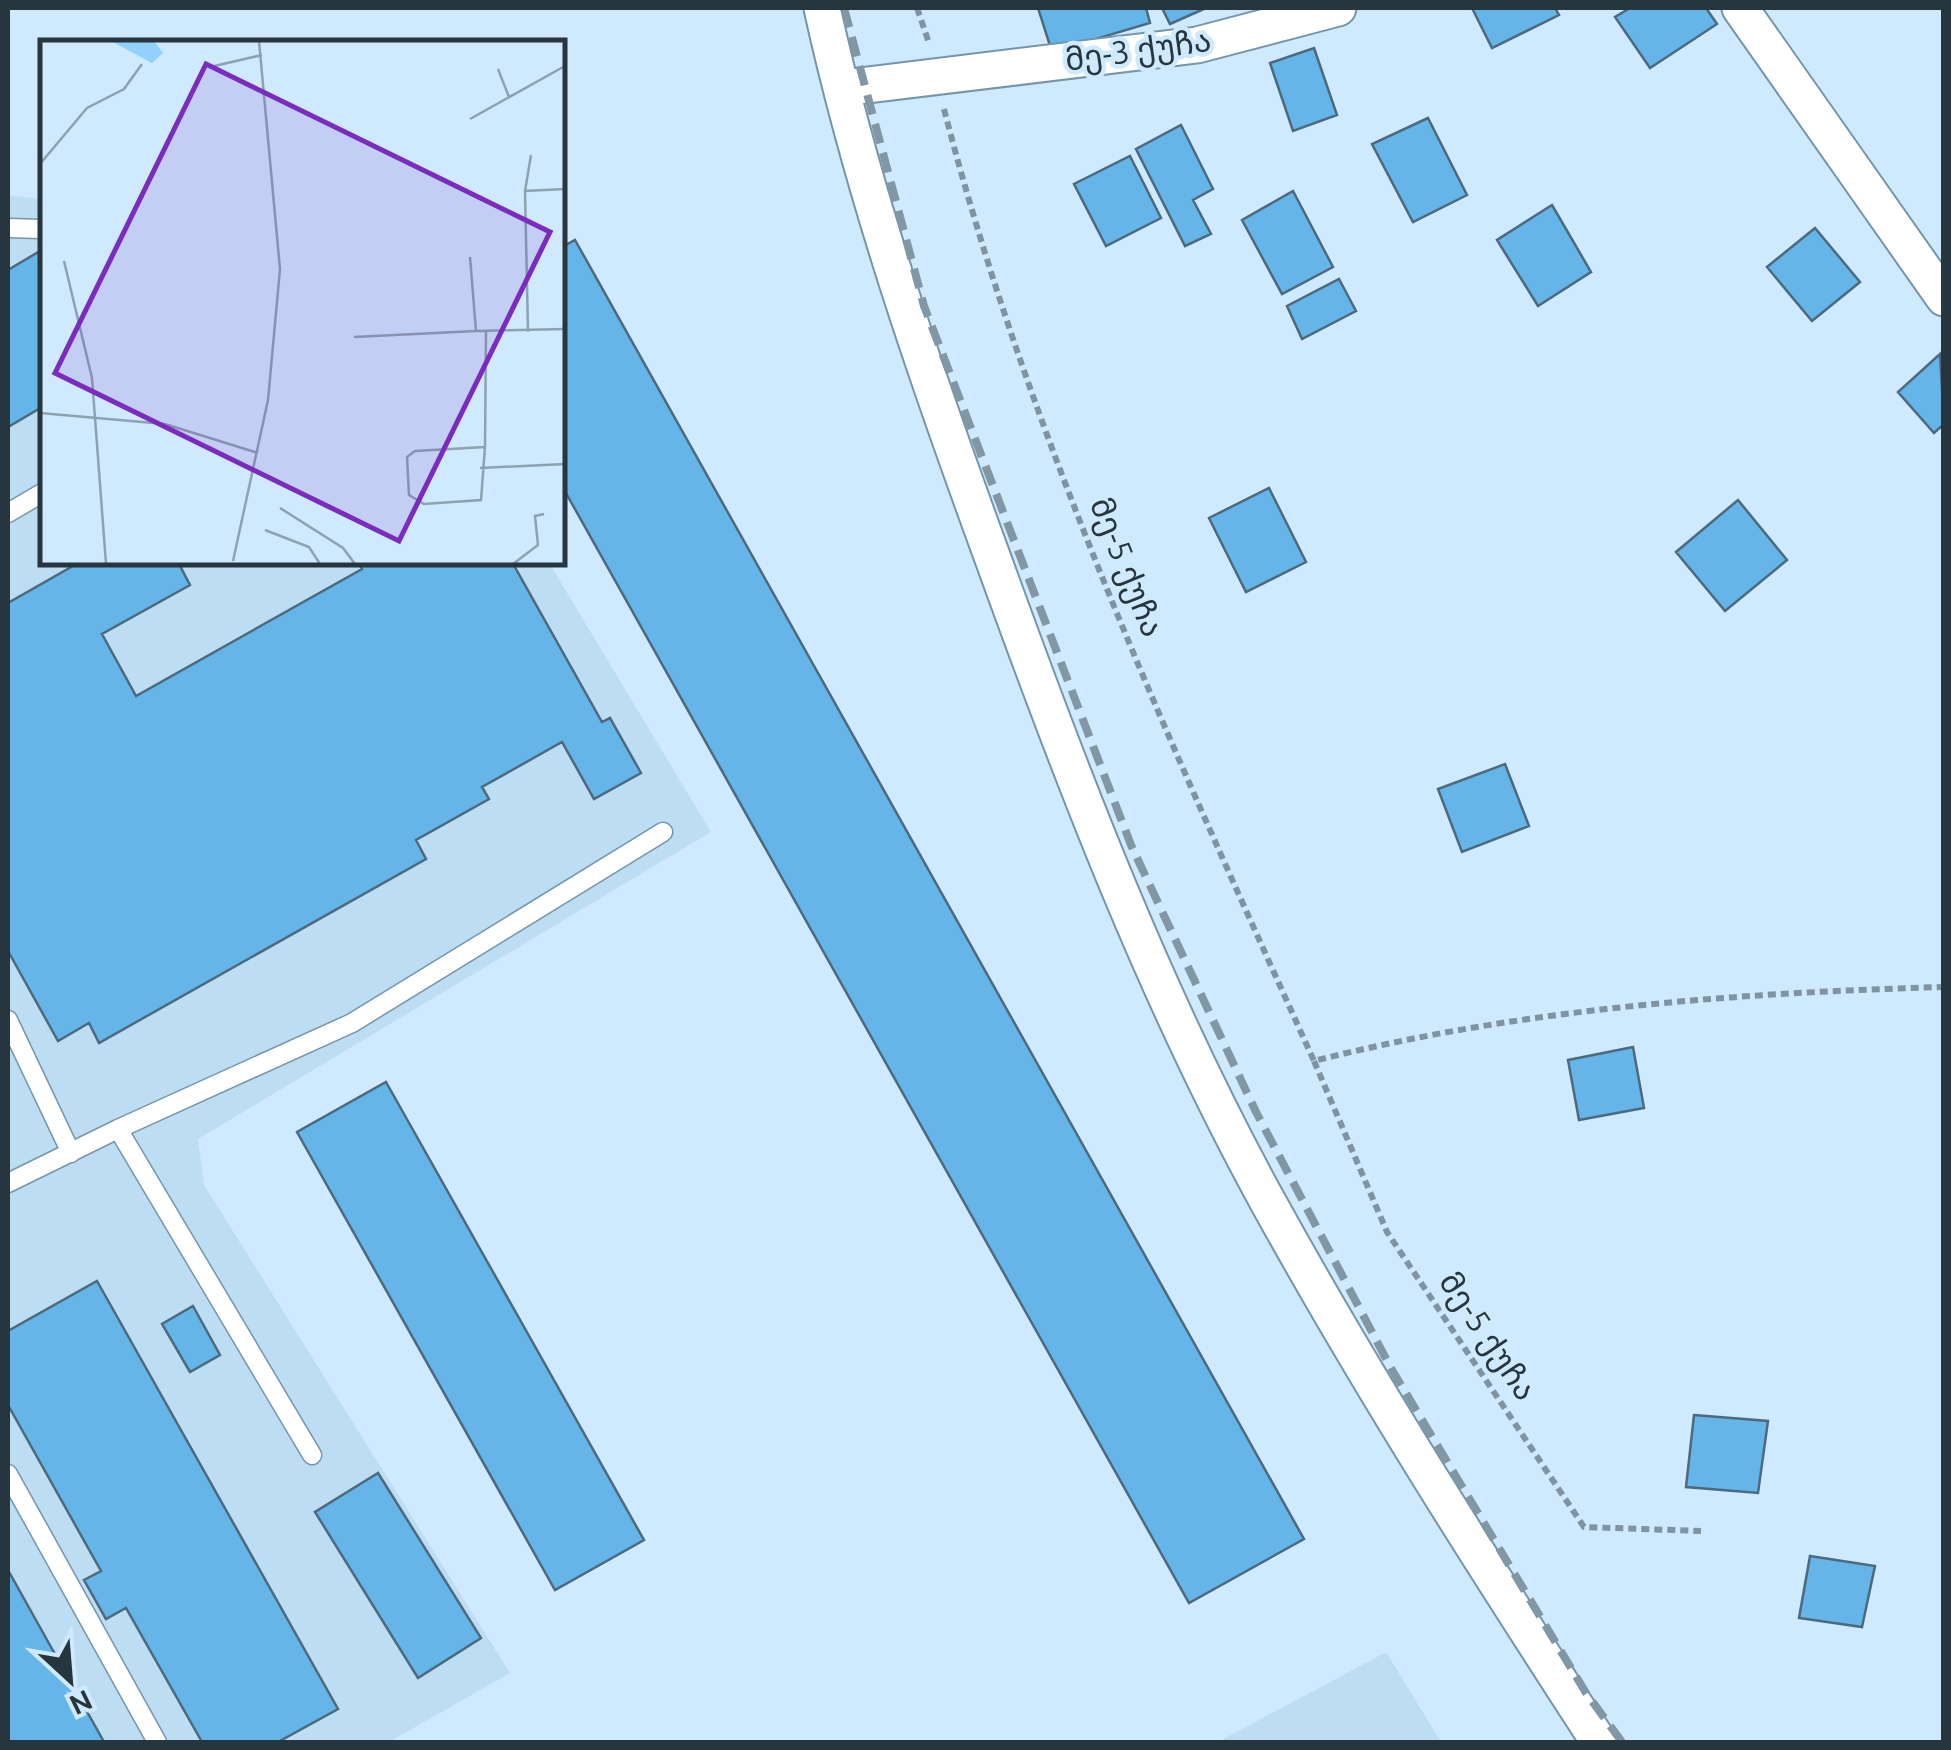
<svg xmlns="http://www.w3.org/2000/svg" width="1951" height="1750" font-family="Ubuntu,'Noto Sans Georgian',sans-serif">
<rect width="100%" height="100%" fill="#cfeafe"/>
<path fill="#bdddf3" d="M8,195L42,199V562L549,563L711,832L198,1139L204,1185L510,1673L389,1742H8Z
M1386,1652L1441,1742H1218Z"/>
<path fill="#66b5e8" stroke="#4c6a7f" stroke-width="2.5" d="M1038,8H1146L1150,23L1052,52Z
M1162,8H1206L1170,24Z
M1472,8H1555L1559,15L1492,48Z
M1630,8H1706L1717,24L1650,68L1615,17Z
M1314,48L1337,115L1293,131L1270,63Z
M1428,118L1467,195L1413,222L1372,144Z
M1181,125L1213,189L1193,200L1211,234L1185,246L1136,149Z
M1130,156L1161,218L1106,246L1074,184Z
M1293,191L1333,267L1282,294L1242,220Z
M1552,205L1591,272L1538,306L1497,240Z
M1815,228L1860,282L1812,321L1767,267Z
M575,240L1304,1539L1189,1603L562,486V247Z
M40,251L42,407L8,427V270Z
M1339,279L1356,311L1302,339L1287,306Z
M1940,354L1944,424L1934,433L1898,392Z
M1269,488L1306,562L1246,592L1209,518Z
M1738,500L1787,560L1725,611L1676,552Z
M80,562H178L190,585L102,634L136,696L362,569L358,562H512L602,722L610,718L641,773L594,799L562,742L482,787L489,799L416,840L426,859L99,1043L89,1023L58,1041L8,951V603Z
M1505,764L1529,826L1462,852L1438,789Z
M1633,1047L1644,1108L1579,1120L1568,1060Z
M386,1082L644,1540L555,1590L297,1132Z
M97,1281L338,1709L278,1742H202L126,1608L106,1619L84,1580L101,1571L8,1405V1331Z
M193,1306L220,1355L190,1372L162,1324Z
M1694,1415L1768,1421L1758,1493L1686,1487Z
M378,1473L481,1638L418,1678L315,1512Z
M1810,1556L1875,1566L1862,1627L1799,1618Z
M8,1570L104,1742H8Z"/>
<g fill="none" stroke-linecap="round" stroke-linejoin="round">
<defs>
<path id="lane" d="M8,228L42,229
M8,513L42,493
M8,1020L71,1153
M118,1129L352,1023L663,832
M8,1183L118,1129L312,1455
M8,1474L157,1742"/>
<path id="street" d="M822,8C864,198 929,384 996,567C1074,783 1157,1000 1268,1202C1370,1387 1484,1565 1599,1742
M1740,8L1944,298
M843,88L1197,45L1338,8"/>
</defs>
<use href="#lane" stroke="#7595ab" stroke-width="21"/>
<use href="#street" stroke="#7595ab" stroke-width="39"/>
<path stroke="#7f93a2" stroke-width="6" stroke-dasharray="8 5" stroke-linecap="butt" d="M917,8L929,43
M944,109C1029,439 1174,751 1314,1061C1518,1009 1733,993 1944,987
M1314,1061L1387,1232L1584,1527L1701,1531"/>
<use href="#lane" stroke="#fff" stroke-width="18"/>
<use href="#street" stroke="#fff" stroke-width="35"/>
<path stroke="#8297a6" stroke-width="8" stroke-dasharray="20 10" stroke-linecap="butt" d="M844,8L924,306L1131,845L1256,1112L1392,1370L1586,1693L1622,1742"/>
</g>
<g text-anchor="middle" stroke-width="9" stroke-linejoin="round" paint-order="stroke">
<g font-size="32" fill="#27353e" stroke="#cfeafe">
<text transform="translate(1138 50) rotate(-8)" y="11">მე-3 ქუჩა</text>
<text transform="translate(1127 567) rotate(68)" y="11">მე-5 ქუჩა</text>
<text transform="translate(1488 1336) rotate(56)" y="11">მე-5 ქუჩა</text>
</g>
</g>
<g transform="translate(40 40)">
<rect width="525" height="525" fill="#cfeafe"/>
<path d="M71,1H114L123,13L112,23Z" fill="#92d1fc"/>
<path fill="none" stroke="#8ca2b1" stroke-width="2.5" d="M170,27L222,15M458,29L469,57M430,79L525,26M0,124L47,68L84,49L102,24M485,151L491,115M430,217L436,291L525,289M24,221L52,338L66,524M488,292L485,151L525,149M314,297L436,291M0,373L125,384L218,413M445,407L375,411L367,417L369,455L384,464L441,460L445,407L446,291M440,428L525,424M240,468L303,508L315,524M225,490L269,507L280,524M193,521L228,360L240,229L219,1M473,524L498,505L495,476L504,474"/>
<path fill="#7b2cbf" fill-opacity="0.15" stroke="#7b2cbf" stroke-width="5" d="M166,24L510,192L359,501L15,333Z"/>
<rect width="525" height="525" fill="none" stroke="#27353e" stroke-width="5"/>
</g>
<rect width="1951" height="1750" fill="none" stroke="#27353e" stroke-width="20"/>
<g transform="translate(70 1680) rotate(154)" stroke="#cfeafe" stroke-width="8" paint-order="stroke">
<path d="M0-8L18 38L0 25L-18 38Z" fill="#27353e"/>
<text y="-15" font-size="28" font-weight="bold" text-anchor="middle" fill="#27353e">N</text>
</g>
</svg>
